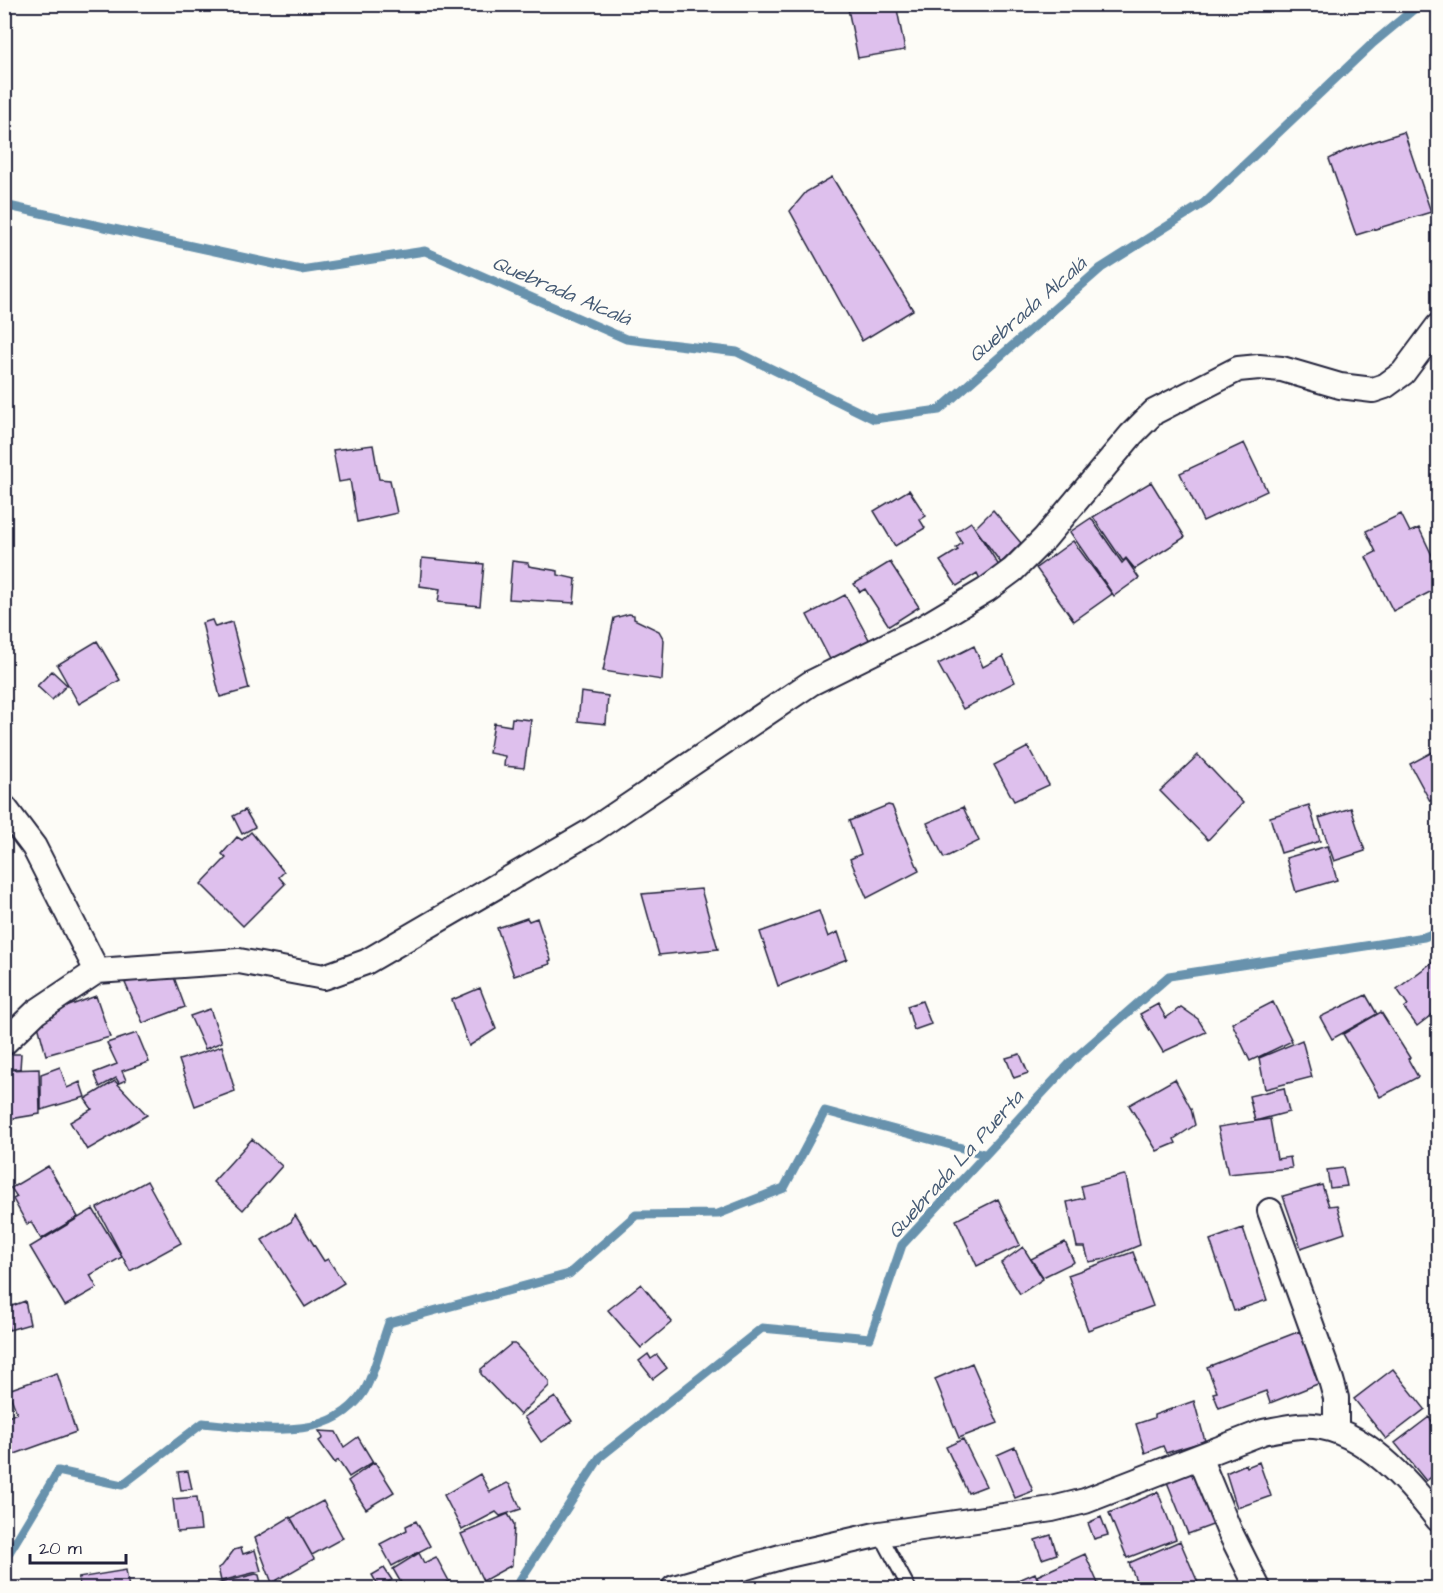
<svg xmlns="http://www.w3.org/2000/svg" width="1443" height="1593" font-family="'Architects Daughter',sans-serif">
<rect width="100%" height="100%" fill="#fdfcf7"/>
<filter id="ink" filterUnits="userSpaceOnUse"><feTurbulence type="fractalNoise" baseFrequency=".0167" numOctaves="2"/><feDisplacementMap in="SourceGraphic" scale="12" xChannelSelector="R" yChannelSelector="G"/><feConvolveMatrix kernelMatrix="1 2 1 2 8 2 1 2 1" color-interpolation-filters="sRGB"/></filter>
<g filter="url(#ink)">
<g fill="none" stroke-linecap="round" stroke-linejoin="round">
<path stroke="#6892ad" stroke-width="9" d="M4,205L301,270L425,251L626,339L737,352L874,419L939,410L1101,268L1204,203L1373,43L1420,4
M4,1561L58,1471L122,1485L203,1423C255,1427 328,1445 363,1393C373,1379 382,1341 389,1323L569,1274L636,1215L718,1214L784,1188L825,1111L984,1154
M515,1588L600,1457L762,1328L870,1338L902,1245L1073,1060L1169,976L1424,937L1438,932"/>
</g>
<path fill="#dec0ed" stroke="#22223b" stroke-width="1.5" d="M847,4H896L905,50L858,58Z
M1404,132L1431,212L1356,235L1329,159L1347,150Z
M832,177L913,310L862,341L790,211L806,192Z
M1244,443L1267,491L1203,521L1180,473Z
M373,445L379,479L390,480L397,513L357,522L350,480L339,482L333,450Z
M1151,482L1185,537L1135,569L1126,558L1123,561L1093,517Z
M909,490L926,516L920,520L925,528L895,546L874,511Z
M993,510L1021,543L1001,563L975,528Z
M1401,514L1410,532L1419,528L1438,568V588L1393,611L1366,557L1376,552L1366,531Z
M1091,518L1122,563L1126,559L1139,578L1114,596L1070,532Z
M971,522L1003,572L983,585L977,573L957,586L940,561L958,550L956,548L962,543L956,532Z
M1073,541L1112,594L1074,621L1036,568Z
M422,558L484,564L480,606L438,602L440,589L420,586Z
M512,561L528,563L529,566L558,571V575L576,579L574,603L509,599Z
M890,562L919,607L889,626L865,589L860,592L854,584Z
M845,595L872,645L833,665L807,615Z
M629,614L634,615V619L659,631L664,640L662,680L603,671L614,618Z
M212,620L215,627L232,622L249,689L220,697L202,623Z
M97,641L120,680L79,704L57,665Z
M974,646L983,667L1003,656L1015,682L963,709L938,664Z
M52,671L67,685L52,700L37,686Z
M581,692L608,696L606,724L578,721Z
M512,718L531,720L524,768L504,766L505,756L489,753L494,723L511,726Z
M1028,747L1049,785L1014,801L994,765Z
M1438,749V796L1430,801L1410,764Z
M1198,755L1243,803L1208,840L1160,791Z
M888,805L892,806L919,871L867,898L850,859L861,854L849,821Z
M1309,805L1320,841L1281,853L1270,817Z
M963,807L979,841L944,858L927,823Z
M1351,808L1365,851L1334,861L1319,818Z
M245,810L255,827L242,834L233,816Z
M251,832L284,872L279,877L285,884L243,926L201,884L226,858L222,854L237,837L242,840Z
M1327,846L1337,880L1296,892L1286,858Z
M701,889L718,949L659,955L642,894Z
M819,911L828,937L838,932L847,959L778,986L760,932Z
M527,918L529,921L537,918L551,960L549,961L550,964L514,976L497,928Z
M1438,958V1010L1417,1026L1404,1008L1408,1005L1397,989Z
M172,972L185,1007L143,1023L125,983L141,977Z
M480,988L496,1029L469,1046L452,1000Z
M1366,995L1377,1014L1332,1039L1320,1017Z
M96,996L110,1037L46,1055L36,1018Z
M922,1001L931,1024L914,1030L907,1006Z
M1273,1002L1292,1041L1250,1061L1232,1023Z
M1158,1004L1166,1018L1181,1007L1198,1019L1206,1032L1163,1052L1140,1014Z
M210,1009L222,1042L205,1049L190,1016Z
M1381,1012L1410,1058L1408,1059L1418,1077L1380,1097L1343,1034Z
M137,1033L149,1062L122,1071L126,1080L119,1083L116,1078L100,1087L94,1073L117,1064L107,1043Z
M1302,1040L1312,1077L1265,1089L1259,1058Z
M222,1046L235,1091L195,1106L179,1060Z
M8,1054H21L20,1069H7Z
M1020,1054L1028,1073L1014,1078L1006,1058Z
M60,1067L67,1088L80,1082L85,1097L41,1110V1074Z
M39,1069L40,1114L4,1120V1070Z
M1175,1079L1191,1109L1195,1125L1174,1139L1176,1143L1157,1151L1129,1105Z
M115,1081L147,1115L87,1150L70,1122L92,1109L85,1099Z
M1284,1088L1289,1112L1255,1121L1249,1096Z
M1270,1119L1277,1159L1290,1157L1292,1168L1228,1174L1218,1127Z
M252,1139L282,1166L243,1210L213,1182Z
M48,1166L78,1217L41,1239L31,1222L27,1224L13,1199L17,1197L11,1188Z
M1343,1168L1347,1186L1330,1188L1327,1170Z
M1124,1175L1126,1176L1140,1245L1106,1259L1089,1262L1085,1247H1077L1067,1202L1084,1198L1081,1186Z
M147,1181L181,1243L130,1271L97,1208Z
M1322,1185L1329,1206L1337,1205L1345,1233L1301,1248L1283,1196Z
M998,1199L1020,1245L977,1266L956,1220Z
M93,1209L122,1257L90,1275L97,1288L65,1306L30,1247Z
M295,1215L324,1261L328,1259L344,1283L305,1307L262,1240L291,1222Z
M1243,1228L1267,1300L1234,1311L1210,1240Z
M1065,1242L1074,1262L1043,1277L1031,1259Z
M1023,1247L1043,1279L1020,1294L1001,1263Z
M1133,1252L1153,1306L1088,1330L1068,1275Z
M641,1284L672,1322L641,1348L608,1310Z
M25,1301L30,1324L9,1330L4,1309Z
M1300,1331L1320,1383L1270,1403L1266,1391L1219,1408L1213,1393L1217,1392L1207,1367Z
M511,1344H515L549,1381V1386L520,1415L481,1374V1369Z
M648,1354L651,1359L657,1355L667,1368L653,1379L639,1361Z
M972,1363L998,1423L959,1438L935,1379Z
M1393,1369L1425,1409L1386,1439L1354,1399Z
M57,1373L76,1432L12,1455L4,1432V1418L17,1413L8,1390Z
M555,1397L572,1421L541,1442L524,1417Z
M1194,1401L1205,1441L1166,1453L1163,1446L1145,1453L1136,1424L1154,1418V1415Z
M1429,1417L1438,1430V1472L1426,1481L1395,1443Z
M319,1431L336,1432L344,1447L358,1437L373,1462L349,1477L338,1460L335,1463L319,1441L323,1438Z
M963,1439L986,1486L968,1493L946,1447Z
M1015,1447L1033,1491L1015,1498L997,1455Z
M375,1462L394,1492L366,1509L348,1481Z
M1259,1462L1271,1496L1237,1508L1226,1473L1246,1464L1247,1467Z
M188,1471L192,1489L181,1490L178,1472Z
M1197,1471L1218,1523L1188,1534L1167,1482Z
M480,1474L490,1492L507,1483L510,1485L521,1509L500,1516L496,1512L462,1530L444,1495Z
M1158,1492L1176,1539L1127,1558L1109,1513Z
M197,1497L201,1530L177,1532L173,1499Z
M323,1501L343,1538L312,1555L291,1518Z
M508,1514L514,1524L512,1565L483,1581L461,1534Z
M290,1517L314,1559L272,1583L255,1538Z
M1101,1517L1108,1535L1094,1539L1088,1523Z
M416,1521L430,1546L392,1566L380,1544L407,1530L406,1526Z
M1051,1535L1057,1554L1042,1559L1035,1540Z
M1180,1541L1199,1585L1191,1588H1139L1129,1563Z
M241,1548L243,1554L255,1550L261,1571L221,1581L218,1568L222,1566L234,1550Z
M419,1553L424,1563L436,1557L449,1581L436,1588H404L393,1569Z
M1085,1554L1100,1588H1042L1037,1576Z
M384,1568L392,1580L379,1587L372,1575Z
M126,1570L129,1588H81L78,1578Z
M1035,1573L1041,1588H1009L1007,1585Z
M256,1574L259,1575L262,1588H217L216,1584Z
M1438,1577V1588H1420Z"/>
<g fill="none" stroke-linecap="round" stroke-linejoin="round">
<defs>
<path id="service" d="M880,1534L909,1588"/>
<path id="minor" d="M4,807L34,847L97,971
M4,1043L36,1012L97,971L239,961L324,977L366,962L593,830L811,683L924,627L986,590L1013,570L1045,538L1131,435L1154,412L1238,369L1259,367L1282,369L1340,386L1373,390L1385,386L1403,373L1438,326
M1270,1211L1331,1380L1336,1398V1430
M1199,1457L1229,1530L1258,1588
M674,1588L784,1556L880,1534L1052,1509L1085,1501L1263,1432C1280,1429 1297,1424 1314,1426C1364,1430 1409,1482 1438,1519"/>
</defs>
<use href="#service" stroke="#22223b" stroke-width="16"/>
<use href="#minor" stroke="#22223b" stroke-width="28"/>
<use href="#service" stroke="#fdfcf7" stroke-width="12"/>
<use href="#minor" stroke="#fdfcf7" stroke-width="24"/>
</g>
</g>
<g text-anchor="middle" stroke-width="6" stroke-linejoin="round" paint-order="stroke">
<g font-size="20" font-style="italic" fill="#455a74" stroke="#fdfcf7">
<text transform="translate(562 290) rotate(23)" y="7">Quebrada Alcalá</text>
<text transform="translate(1027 309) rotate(-41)" y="7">Quebrada Alcalá</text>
<text transform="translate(955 1164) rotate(-48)" y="7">Quebrada La Puerta</text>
</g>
</g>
<rect width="1443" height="1593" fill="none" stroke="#fdfcf7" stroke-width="24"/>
<rect x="12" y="12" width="1419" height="1569" fill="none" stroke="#22223b" stroke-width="2" filter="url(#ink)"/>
<path d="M30 1554v9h96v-9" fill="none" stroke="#22223b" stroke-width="3"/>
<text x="39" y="1554" font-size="18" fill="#22223b" stroke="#fdfcf7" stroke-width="4.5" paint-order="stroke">20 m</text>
</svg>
